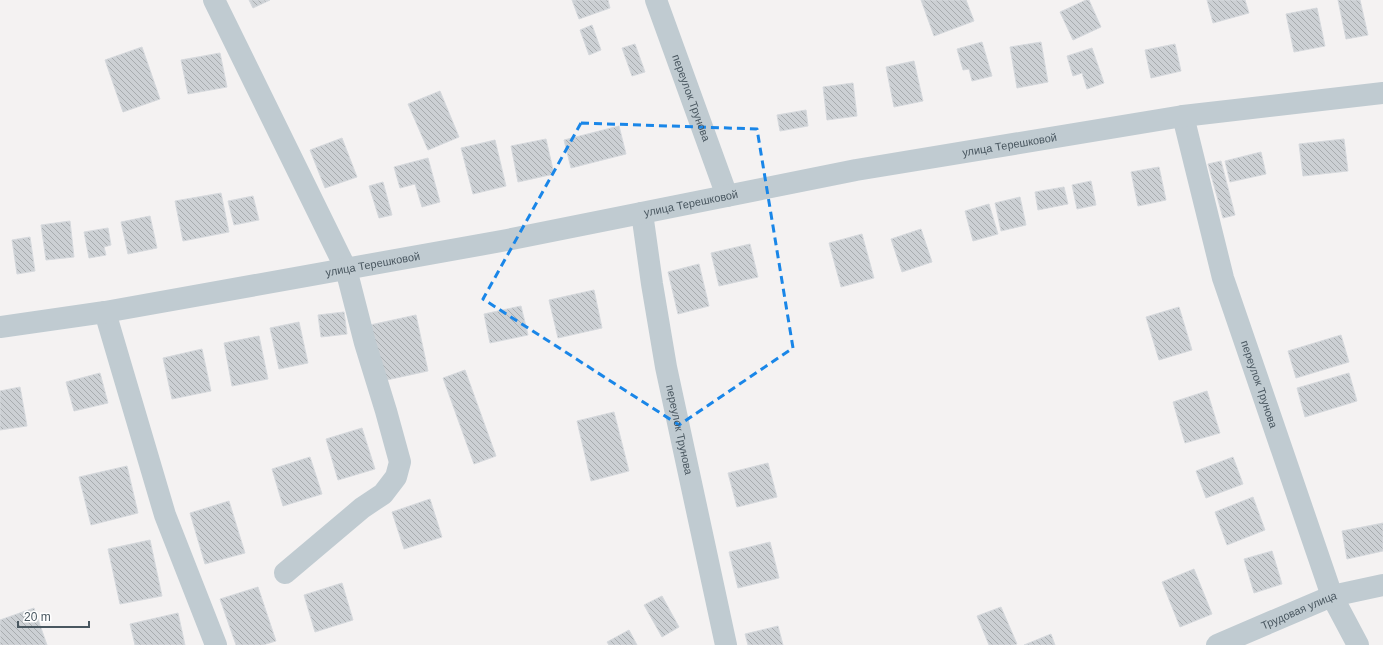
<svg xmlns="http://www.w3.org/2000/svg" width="1383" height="645" font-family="Arial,sans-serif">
<defs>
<pattern id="building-back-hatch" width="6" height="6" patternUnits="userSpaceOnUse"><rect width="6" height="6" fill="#ccd0d4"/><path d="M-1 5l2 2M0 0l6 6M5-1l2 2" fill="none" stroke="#a8acaf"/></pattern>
</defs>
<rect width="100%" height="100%" fill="#f4f2f2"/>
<path fill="url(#building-back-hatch)" stroke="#d6d9dd" d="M249,0H270L253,8Z
M572,0H608L610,8L579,19Z
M921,0H966L974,21L934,36Z
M1086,0H1089L1101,27L1073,40L1060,12Z
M1207,0H1245L1249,13L1213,23Z
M1338,0H1360L1368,35L1346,39Z
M1317,8L1325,46L1294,52L1286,14Z
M592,25L601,50L589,55L580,30Z
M982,42L992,76L972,81L969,69L963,70L957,49Z
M1041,42L1048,82L1017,88L1010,47Z
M635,44L645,72L632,76L622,48Z
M1175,44L1181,71L1151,78L1145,50Z
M142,47L160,99L123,112L105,60Z
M1092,48L1104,83L1087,89L1082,73L1073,76L1067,56Z
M220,53L227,87L188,94L181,60Z
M914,61L923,101L894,107L886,67Z
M853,83L857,116L827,120L823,87Z
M440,91L459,137L428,150L408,104Z
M806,110L808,126L780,131L777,115Z
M619,126L626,154L571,168L564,140Z
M342,138L357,177L325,188L310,150Z
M546,139L554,174L518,182L511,146Z
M1344,139L1348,171L1303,176L1299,144Z
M495,140L506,186L473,194L461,148Z
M1261,152L1266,174L1230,182L1225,161Z
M428,158L440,202L422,207L415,184L400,188L394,167Z
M1221,161L1235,215L1223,218L1208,164Z
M1159,167L1166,200L1138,206L1131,172Z
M1091,181L1096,205L1077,209L1072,185Z
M383,182L392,215L379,218L369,186Z
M1064,187L1068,204L1038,210L1035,192Z
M221,193L229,232L183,241L175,201Z
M253,196L259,220L234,225L228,201Z
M1020,197L1026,225L1001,231L995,203Z
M989,204L998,234L973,241L965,211Z
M150,216L157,248L128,254L121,222Z
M70,221L74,257L46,260L41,225Z
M108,228L111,245L104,247L106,255L89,258L84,232Z
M921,229L932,262L902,272L891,239Z
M862,234L874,278L841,287L829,243Z
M30,237L35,271L17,274L12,240Z
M750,244L758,277L719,286L711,253Z
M699,264L709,306L678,314L668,272Z
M594,290L602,328L558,338L549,300Z
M521,306L528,335L490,343L484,314Z
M1179,307L1192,350L1159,360L1146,317Z
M344,312L347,334L321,337L318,315Z
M416,315L428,371L382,381L370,325Z
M299,322L308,363L279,369L270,328Z
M1341,335L1349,362L1296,378L1288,351Z
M259,336L268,379L232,386L224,343Z
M202,349L211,391L172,399L163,358Z
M465,370L496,456L474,464L443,378Z
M100,373L108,403L74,411L66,382Z
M1349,373L1357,401L1305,417L1297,388Z
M20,387L27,426L0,430V391Z
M1207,391L1220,433L1185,443L1173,402Z
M614,412L629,471L591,481L577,421Z
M362,428L375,469L338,480L326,439Z
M310,457L322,494L283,506L272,469Z
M1233,457L1243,484L1206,498L1196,471Z
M768,463L777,497L737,507L728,473Z
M127,466L138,513L91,525L79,477Z
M1253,497L1265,530L1227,545L1215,512Z
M430,499L442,537L404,549L392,512Z
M229,501L245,553L205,564L190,513Z
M1383,523V551L1347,559L1342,531Z
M150,540L162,596L120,604L108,549Z
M770,542L779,578L738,588L729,552Z
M1272,551L1282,584L1254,593L1244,559Z
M1194,569L1212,614L1180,627L1162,582Z
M342,583L353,620L315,632L304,595Z
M258,587L276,641L263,645H236L220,599Z
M662,596L679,627L662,637L644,605Z
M1001,607L1017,644L1013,645H989L977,616Z
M34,608L47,645H0V620Z
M178,613L185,645H135L130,624Z
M778,626L783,645H748L745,634Z
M629,630L637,645H609L607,642Z
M1051,634L1055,645H1024Z"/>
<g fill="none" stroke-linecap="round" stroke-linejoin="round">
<g stroke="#c0cbd1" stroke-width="22">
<path d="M214,0L346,269L365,343L386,411L400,462L396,477L383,494L362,508L285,573"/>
<path id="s1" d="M656,0L727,196"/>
<path id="s2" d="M1183,116L1223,278L1332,596L1358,645"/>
<path id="s3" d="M642,213L652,284L666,367L726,645"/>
<path d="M105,312L165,515L216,645"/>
<path id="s4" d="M0,327L105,312L507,240L856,170L1183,116L1383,93"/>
<path id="s5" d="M1217,645L1332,596L1383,585"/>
</g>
</g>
<path fill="none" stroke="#1986e8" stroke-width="3" stroke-dasharray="8 5" stroke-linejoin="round" d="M581,123L757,129L793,348L679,425L483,299Z"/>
<g text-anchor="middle" stroke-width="3" stroke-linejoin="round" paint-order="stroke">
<g font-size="11" fill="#495760" stroke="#fff">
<text dy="4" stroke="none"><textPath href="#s1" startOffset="104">переулок Трунова</textPath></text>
<text dy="4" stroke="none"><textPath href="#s4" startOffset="1026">улица Терешковой</textPath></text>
<text dy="4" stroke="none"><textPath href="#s4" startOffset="702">улица Терешковой</textPath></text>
<text dy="4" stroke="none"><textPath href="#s4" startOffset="378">улица Терешковой</textPath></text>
<text dy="4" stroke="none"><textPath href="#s2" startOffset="279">переулок Трунова</textPath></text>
<text dy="4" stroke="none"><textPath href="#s3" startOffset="220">переулок Трунова</textPath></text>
<text dy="4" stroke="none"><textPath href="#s5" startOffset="89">Трудовая улица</textPath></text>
</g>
</g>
<path d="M18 621v6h71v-6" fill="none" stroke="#495760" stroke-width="2"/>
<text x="24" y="621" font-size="12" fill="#495760" stroke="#ffffff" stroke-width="3" paint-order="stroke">20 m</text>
</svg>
